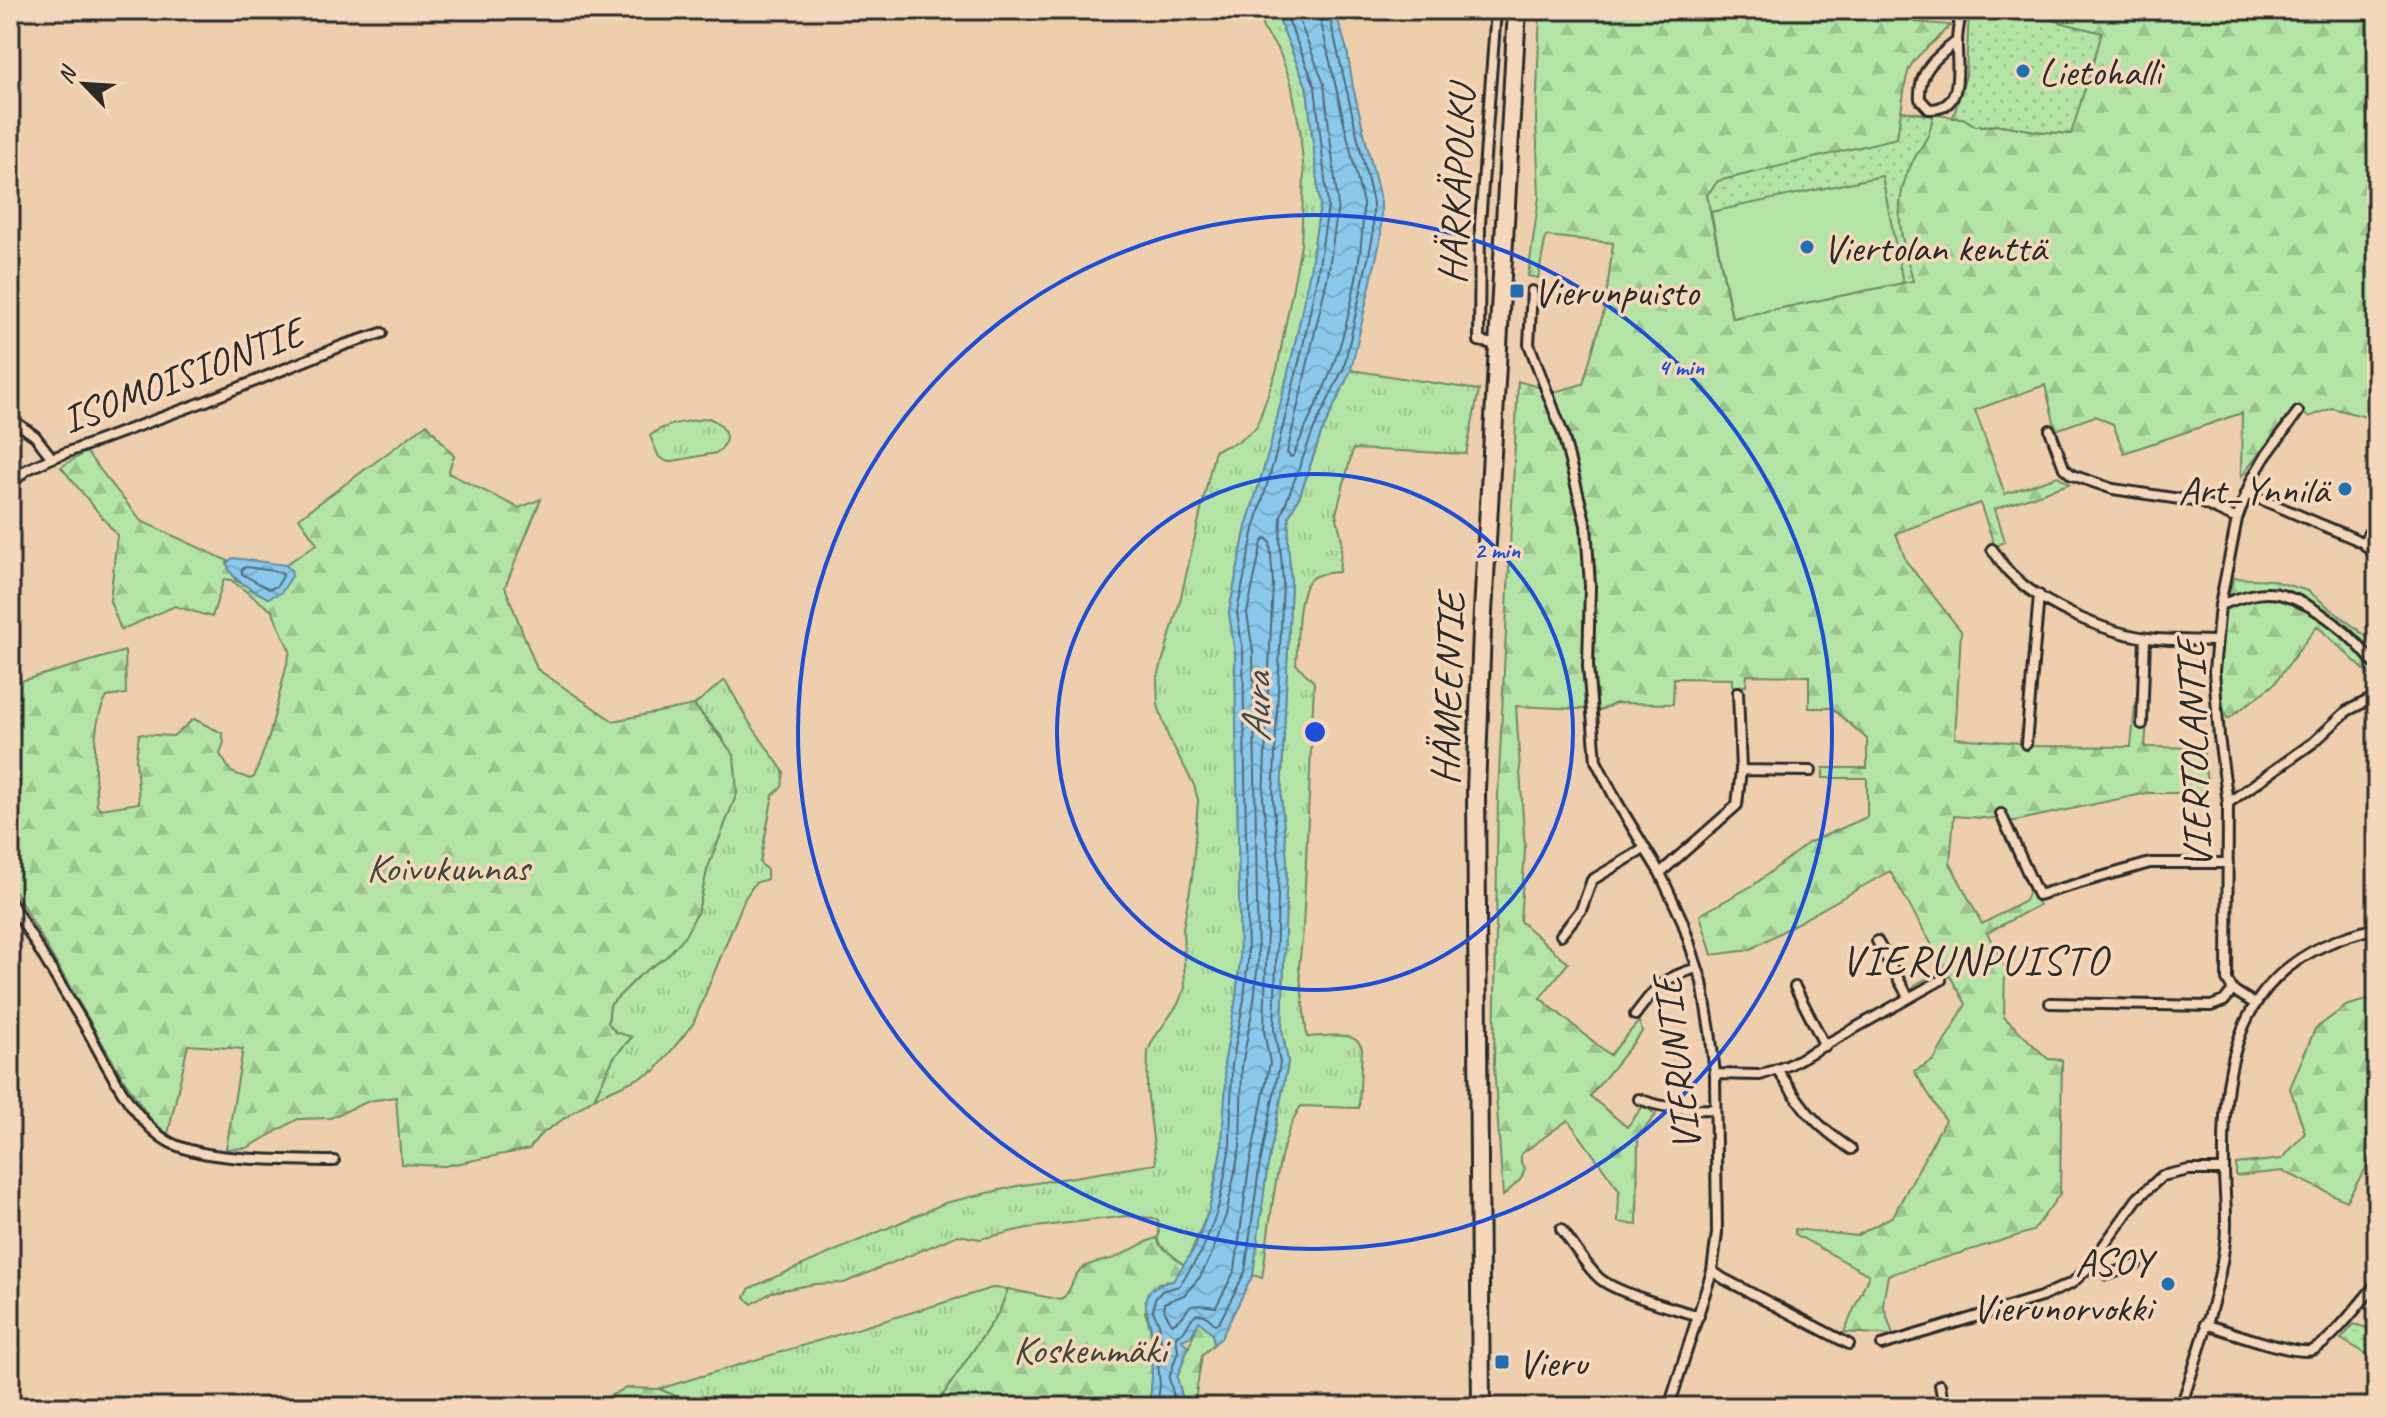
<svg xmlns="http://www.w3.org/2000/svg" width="2387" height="1417" font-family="Caveat,sans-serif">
<defs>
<pattern id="grass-tufts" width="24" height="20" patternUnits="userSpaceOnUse" patternTransform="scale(2)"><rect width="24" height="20" fill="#b3e4a5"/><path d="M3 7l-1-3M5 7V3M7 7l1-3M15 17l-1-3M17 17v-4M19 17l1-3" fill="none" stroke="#9ac48e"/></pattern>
<pattern id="forest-firs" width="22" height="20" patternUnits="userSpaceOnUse" patternTransform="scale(2)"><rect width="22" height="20" fill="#b3e4a5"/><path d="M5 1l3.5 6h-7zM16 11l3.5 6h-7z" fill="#9ac48e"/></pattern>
<pattern id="park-dots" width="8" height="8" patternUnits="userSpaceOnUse" patternTransform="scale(2)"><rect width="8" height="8" fill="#b3e4a5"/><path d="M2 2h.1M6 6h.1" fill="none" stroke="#9ac48e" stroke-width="1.8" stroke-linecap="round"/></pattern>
<pattern id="water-waves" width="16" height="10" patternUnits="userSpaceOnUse" patternTransform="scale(2)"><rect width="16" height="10" fill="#8ac9eb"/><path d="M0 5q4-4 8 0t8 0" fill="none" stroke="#77adca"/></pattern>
</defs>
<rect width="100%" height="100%" fill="#edcfad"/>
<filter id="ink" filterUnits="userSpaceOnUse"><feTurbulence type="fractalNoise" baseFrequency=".0125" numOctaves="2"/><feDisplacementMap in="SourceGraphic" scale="16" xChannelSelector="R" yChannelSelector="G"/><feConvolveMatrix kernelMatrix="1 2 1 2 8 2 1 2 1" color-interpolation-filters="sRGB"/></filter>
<g filter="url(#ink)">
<path fill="url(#grass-tufts)" stroke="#6f8868" stroke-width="2" d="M1259,10H1275L1307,88L1320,206L1310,271L1295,344L1269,451L1246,527L1229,612L1235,653L1240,960L1236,998L1224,1065L1226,1082L1222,1145L1209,1210L1185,1266L1160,1245L1157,1238L1159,1235L1158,1221L1153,1218L1127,1216L1027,1228L980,1239L958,1235L844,1283L815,1284L772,1292L752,1304L745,1297L750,1288L945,1203L1017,1186L1156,1164L1147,1089L1148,1051L1153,1040L1178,1004L1185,988L1183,928L1192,878L1198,800L1194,785L1168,736L1158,705L1157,680L1181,597L1215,450L1238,442L1256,428L1277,369L1301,245L1304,175L1300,130L1291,82L1279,51L1263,28Z
M1351,370L1479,390L1466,454L1353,449L1336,514L1342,540L1339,572C1329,573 1316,573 1309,581C1296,596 1298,643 1296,664L1314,682L1303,930L1299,967L1307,1037C1324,1037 1356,1029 1362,1048L1359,1108L1301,1106C1276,1140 1269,1235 1262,1278L1253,1275L1254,1260L1267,1170L1288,1062L1282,1030L1287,861L1281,797L1291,583L1288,542L1289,516L1300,495L1321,434Z
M709,418C726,425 733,442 716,453L668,462L659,457L650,436C666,422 689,422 709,418Z
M725,680L749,722L784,772L782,787L773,795L760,863L767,870V879L755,883L745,898L693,1024L655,1071L594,1098L614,1057L631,1038L615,1032L608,1023L610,1005L640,975L667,956L698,911L707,870L737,793L723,738L694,705Z
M992,1288L1008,1289L999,1312L935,1407H726L678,1397L659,1389Z"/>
<path fill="url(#forest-firs)" stroke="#6f8868" stroke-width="2" fill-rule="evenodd" d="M1540,10H1915V22L1950,25C1939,41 1919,50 1910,67C1904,80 1904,98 1901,111L1963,118L1976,126L2003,125L2035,131L2070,134L2101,33L2012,10H2377V420L2332,408L2309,417L2294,408L2241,477L2242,413L2124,453L2113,424L2095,416L2056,430L2045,385L1975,410L2005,494L2058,476L2069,484L1995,509L2005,541L1995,547L1980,503L1896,533L1906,561L1961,631L1955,738L2021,743L2024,716L2034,713L2031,746L2131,747L2135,707L2148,708L2145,747L2203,748L2208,793H2147L2010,822L2016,835L2007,840L1996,819L1954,816L1950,863L1982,924L2025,901L2029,890L2039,905L1987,933L2005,967L2004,1017L2048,1059L2062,1060L2060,1194L2033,1231L1888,1275L1883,1304L1893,1335L1844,1332L1869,1275L1795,1234V1229L1856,1236L1893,1216L1945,1120L1914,1071L1934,1060L1966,1004L1950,976L1920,993L1915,985L1945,968L1890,871L1749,950L1712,955L1700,915L1755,884L1808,843L1867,817V778H1823V768H1867V739L1832,708H1809V676L1747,675L1746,686H1732V679L1674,678L1673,704L1616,703L1601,710L1516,706L1525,850L1520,921L1568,963L1540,998L1610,1055L1639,1021L1642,1032L1590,1096L1627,1127L1644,1105L1656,1115L1638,1136L1637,1225L1618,1222L1619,1190L1568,1120L1521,1154V1163L1525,1168L1521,1179L1503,1196L1494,1065L1498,796L1518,381L1554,392L1583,384L1605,307L1613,243L1546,236L1538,278L1528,276L1539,197L1536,120ZM1882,176L1732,318L1707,195Z
M427,424L454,456L448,473L519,508L541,499L505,587L537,669L613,721L694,705L734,755L737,793L707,870L698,911L685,936L667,956L640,975L610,1005L608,1023L615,1032L632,1037L614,1057L594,1098L540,1135L529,1149L445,1166L401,1164L396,1097L369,1101L330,1118L298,1119L247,1148L226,1149L243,1049L188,1045L168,1134L152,1121L122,1077L10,883V681H21L125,651L126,694L107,697C90,723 95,775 97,805L101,809L139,803L136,759L139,734L173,736L194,719L222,733L224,742L220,754L231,772L250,779L254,777L269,737L290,651L272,611L231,580L224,579L212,617L175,606L121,630L110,601L117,535L61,467L86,452L141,521L228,561L235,580L268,598L291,570L285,565L317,544L299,518Z
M2234,578L2271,580L2308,591L2377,645V715L2369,707L2374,679L2317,626L2274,684L2228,719C2211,688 2221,610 2234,578Z
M2366,1000L2377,1001V1150L2346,1201L2283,1171L2236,1176V1164L2282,1159L2305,1133L2290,1088L2315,1029L2346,1006Z
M1157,1238L1160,1245L1185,1266L1173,1281L1158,1283L1145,1312C1157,1339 1153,1378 1149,1407H935L999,1312L1008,1289L1060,1300C1072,1293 1071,1278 1081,1269C1092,1260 1111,1262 1123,1254C1135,1248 1144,1242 1157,1238Z
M1199,1320L1212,1333L1214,1344L1202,1355L1194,1407H1180L1181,1392L1177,1378Z
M626,1388L659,1389L678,1397L726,1407H587Z"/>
<path fill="url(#park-dots)" stroke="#6f8868" stroke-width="2" d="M1969,10H2012L2102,33L2071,134L2035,131L2003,125L1976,126L1963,118H1953L1966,75Z
M1901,111L1933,116C1929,140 1924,141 1913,161C1890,204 1901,236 1913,281L1732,318L1707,195L1718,181L1897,138Z
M2354,1324L2377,1331V1360L2341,1339Z"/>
<path fill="#b3e4a5" stroke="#6f8868" stroke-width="2" d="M1882,176L1903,283L1732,318L1711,212Z"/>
<path fill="url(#water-waves)" stroke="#648a9e" stroke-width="2" d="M1275,10H1335L1347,50L1353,87L1381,203V237L1351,370L1321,434L1300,495L1289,516L1288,542L1291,583L1281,797L1287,861L1282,1030L1288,1062L1267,1170L1253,1275L1221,1338L1214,1344L1212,1333L1199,1321L1191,1336L1182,1340L1188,1347L1177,1378L1181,1392L1180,1407H1149C1151,1389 1155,1369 1148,1351C1165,1324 1119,1291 1173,1281L1195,1248L1209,1210L1215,1184L1222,1145L1226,1082L1224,1065L1236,998L1240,960L1235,653L1229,612L1246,527L1269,451L1295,344L1310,271L1320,206L1307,88Z
M233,558L285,565L291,570L292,576L281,593L268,598C253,589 230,581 227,563Z"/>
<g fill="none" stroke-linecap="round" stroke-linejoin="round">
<path stroke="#516a78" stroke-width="2" d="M1295,10L1324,84L1338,206L1328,275L1287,453L1291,457L1294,455C1306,423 1323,395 1334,363C1350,320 1364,250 1363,204L1318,10
M1266,538L1270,542L1273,583L1263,798L1269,862L1264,1031L1270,1063L1249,1167L1235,1270L1216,1307C1176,1301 1197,1311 1172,1324L1164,1310V1303L1184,1295L1200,1277L1211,1256L1226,1215L1240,1147L1242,1066L1254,1001L1258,961L1253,652L1247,613L1262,542Z
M246,567L281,572L283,576L277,586L269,589L242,574V569Z
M1157,1407L1160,1385L1157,1352L1161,1342L1159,1324L1153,1311L1155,1299L1162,1291L1179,1286L1202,1251L1217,1212L1223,1185L1230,1145L1232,1065L1244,999L1248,960L1243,652L1237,612L1254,529L1276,454L1303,346L1318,272L1328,207L1315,86L1284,10
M1173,1407V1393L1169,1378L1178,1351L1176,1336L1185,1330L1192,1318L1197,1314L1205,1315L1215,1324L1219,1323L1245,1272L1259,1169L1280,1063L1274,1030L1279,862L1273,798L1283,583L1280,542L1281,516L1313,431L1344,367L1373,236V203L1328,10"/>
<defs>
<path id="street" d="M1496,10L1480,224L1479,341L1498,345
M1957,41C1937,57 1918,70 1920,99L1929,109C1966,110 1956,66 1957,42C1957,31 1960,21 1961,10
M1532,291L1529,344L1563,434L1586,525L1590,586L1588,666L1596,761L1617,802L1660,873L1682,920L1702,982L1710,1031L1715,1074L1717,1233L1712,1271L1669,1407
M10,418L35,436L52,458
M2050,430L2064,468L2072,475L2113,489L2200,502L2237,519
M10,485L26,470L52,458L206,401L344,345L382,333
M2246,493L2353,538L2363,543L2377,557
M2363,543L2377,520
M1992,549C1998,557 2003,566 2010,573C2040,604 2105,633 2148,638C2170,641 2193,640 2215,641
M2220,605C2239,598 2261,589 2282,595C2319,605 2354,637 2377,667
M2142,724L2145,638
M2026,744L2039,595
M1741,770L1811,771
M2228,803L2314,742L2347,711L2377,696
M2001,814L2038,895L2150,863H2228
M1660,873L1737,805L1741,770L1738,692
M10,901C34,941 58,981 82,1021C104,1058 132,1123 171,1143C208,1162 292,1160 334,1161
M1561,935L1581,910L1592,880L1644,849
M1877,941L1909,998
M1795,987L1825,1046
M2050,1003L2211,1006L2224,1001L2233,990
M2255,1004L2233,990L2227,980L2228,803L2219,737L2214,671L2220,605L2237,519L2252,479L2265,457L2298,412
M1635,1015C1656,987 1662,978 1697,968
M1777,1069C1803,1108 1812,1123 1851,1149
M1715,1074L1760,1075L1789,1065L1941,980
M1639,1099C1665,1109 1687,1110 1715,1109
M1561,1229C1574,1245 1584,1264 1599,1278C1616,1293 1676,1309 1699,1316
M2093,1261L2107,1275L2136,1265
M1712,1271L1724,1279L1849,1344
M2205,1324C2225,1330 2298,1357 2313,1350C2331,1342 2363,1299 2377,1283
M1882,1345L2041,1297L2072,1283L2087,1269L2137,1199L2162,1176L2189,1170H2223
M1940,1385L1944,1407
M2181,1407C2198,1353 2218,1298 2225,1242C2228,1217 2224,1193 2224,1168C2222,1046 2244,958 2377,928"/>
<path id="highway" d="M1481,1407L1476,791L1482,630L1517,10"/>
</defs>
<use href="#street" stroke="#2b2b2b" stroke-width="14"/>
<use href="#highway" stroke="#2b2b2b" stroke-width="22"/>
<use href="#street" stroke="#f5d8bb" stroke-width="8"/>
<use href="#highway" stroke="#f5d8bb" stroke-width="16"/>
</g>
</g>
<g fill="none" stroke="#1d4ed8" stroke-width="4">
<circle cx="1315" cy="732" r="258"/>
<circle cx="1315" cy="732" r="517"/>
</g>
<g fill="#1f6fb2" stroke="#f5d8bb" stroke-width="3">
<circle cx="2023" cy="71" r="8"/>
<circle cx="1807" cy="247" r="8"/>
<rect x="1509" y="283" width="16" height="16" rx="4"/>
<circle cx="2345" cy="489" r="8"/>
<circle cx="2168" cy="1284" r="8"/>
<rect x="1494" y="1354" width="16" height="16" rx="4"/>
</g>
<g text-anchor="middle" stroke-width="7" stroke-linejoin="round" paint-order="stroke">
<g font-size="40" fill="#2b2b2b" stroke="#f5d8bb" text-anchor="start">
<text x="2039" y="85">Lietohalli</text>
<text x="1823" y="261">Viertolan kenttä</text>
<text x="1533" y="305">Vierunpuisto</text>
<text x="2329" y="503" text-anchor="end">Art_Ynnilä</text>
<text x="2152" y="1275" text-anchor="end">ASOY<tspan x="2152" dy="46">Vierunorvokki</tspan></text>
<text x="1518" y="1376">Vieru</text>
</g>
<g font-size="40" fill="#2b2b2b" stroke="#f5d8bb">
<text transform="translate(1456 185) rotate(-87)" y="14">HÄRKÄPOLKU</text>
<text transform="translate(182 375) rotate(-21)" y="14">ISOMOISIONTIE</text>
<text transform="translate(1447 689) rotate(-88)" y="14">HÄMEENTIE</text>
<text transform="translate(2193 754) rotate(-92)" y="14">VIERTOLANTIE</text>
<text transform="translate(1676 1064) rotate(-97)" y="14">VIERUNTIE</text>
</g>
<g font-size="40" fill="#3f473d" stroke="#f5d8bb">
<text x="448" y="881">Koivukunnas</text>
<text x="1090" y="1363">Koskenmäki</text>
</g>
<g font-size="42" font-style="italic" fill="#3e4b51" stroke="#f5d8bb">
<text transform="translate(1255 708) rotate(-89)" y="15">Aura</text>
</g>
<g font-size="42" letter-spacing="2" fill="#2b2b2b" stroke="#f5d8bb">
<text x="1975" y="974">VIERUNPUISTO</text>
</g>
</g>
<circle cx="1315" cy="732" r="12" fill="#1d4ed8" stroke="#f5d8bb" stroke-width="4"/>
<g font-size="24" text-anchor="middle" font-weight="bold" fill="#1d4ed8" stroke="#f5d8bb" stroke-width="7" stroke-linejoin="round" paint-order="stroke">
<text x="1681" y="375">4 min</text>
<text x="1497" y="558">2 min</text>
</g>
<rect width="2387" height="1417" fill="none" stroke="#f5d8bb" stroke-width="40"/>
<rect x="20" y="20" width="2347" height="1377" fill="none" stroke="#2b2b2b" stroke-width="3" filter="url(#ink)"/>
<g transform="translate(84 84) rotate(295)" stroke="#f5d8bb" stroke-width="6" paint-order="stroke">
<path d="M0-6L14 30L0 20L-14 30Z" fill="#2b2b2b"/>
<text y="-12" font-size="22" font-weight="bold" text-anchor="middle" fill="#2b2b2b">N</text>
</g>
</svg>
